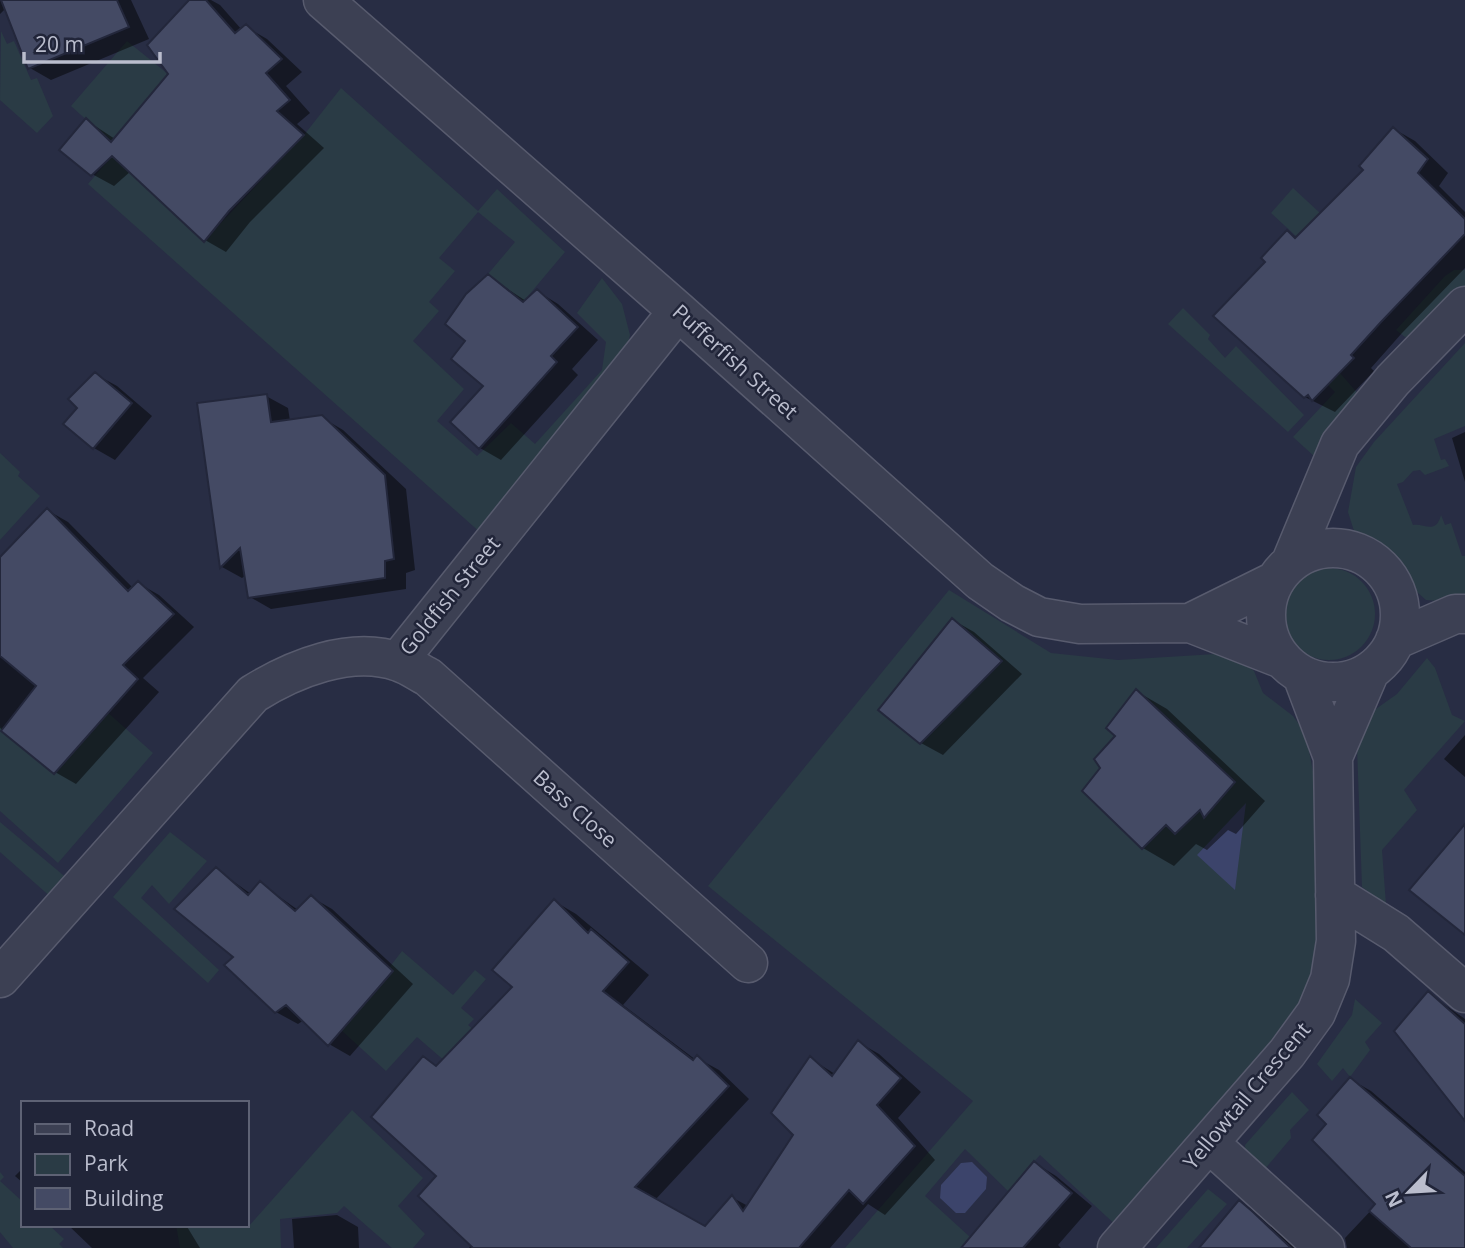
<svg xmlns="http://www.w3.org/2000/svg" width="1465" height="1248" font-family="'Open Sans',sans-serif">
<rect width="100%" height="100%" fill="#282d44"/>
<path fill="#2a3b45" d="M1,31L7,44L14,41L31,80L37,78L53,116L37,133L0,100Z
M127,41L168,74L111,142L71,106Z
M341,88L478,211L497,189L565,252L523,302L488,274L515,242L478,212L439,258L455,271L429,302L439,311L413,341L464,389L437,421L477,456L511,423L535,444L602,370L606,342L577,313L602,278L622,304L630,335L622,370L482,534L88,184L112,156L204,241L304,135Z
M1293,188L1400,287L1378,312L1271,213Z
M1454,270H1465V288L1417,335L1405,337L1396,330L1445,276Z
M1183,308L1210,335L1208,339L1225,358L1236,346L1304,415L1288,432L1168,324Z
M1465,343V426L1434,439L1441,460L1445,459L1449,466L1425,475L1420,470L1413,471L1403,482L1397,484L1413,525C1424,523 1436,535 1441,515L1445,525L1451,523L1462,556H1465V603L1426,600L1363,544L1354,531L1348,512L1356,467L1374,442Z
M1340,373L1360,396L1315,457L1293,437L1335,392L1328,385Z
M0,453L20,472L18,476L40,496L0,540Z
M1283 614a46 46 0 1 1 92 0a46 46 0 1 1-92 0Z
M949,590L1051,653L1118,660L1232,653L1254,671L1263,693L1293,716L1306,734L1314,777L1320,920L1311,992L1280,1052L1119,1228L1040,1155L1008,1191L965,1149L925,1196L970,1237L962,1248H845L973,1101L708,886Z
M1427,658L1435,668L1452,715L1465,721L1404,790L1417,810L1382,850L1386,905L1362,887L1357,746L1366,716L1397,694Z
M96,702L153,753L58,863L0,811V726L54,773Z
M0,822L69,880L53,899L0,852Z
M170,832L207,861L169,904L152,885L141,898L219,970L208,983L113,897Z
M402,951L453,995L475,970L486,979L461,1008L474,1019L468,1025L488,1042L511,1118L417,1037L386,1071L341,1030Z
M1355,999L1382,1023L1365,1042L1370,1050L1350,1077L1343,1068L1332,1081L1317,1064L1352,1015Z
M1292,1092L1309,1110L1290,1130L1291,1138L1264,1170L1246,1156L1245,1145Z
M352,1110L423,1178L398,1206L425,1234L413,1248H392L344,1206L337,1213L280,1219L281,1248H180L176,1225L248,1227Z
M0,1172L4,1177L0,1181L23,1202V1225H49L64,1239L59,1244L63,1248H13L0,1232Z
M1208,1189L1227,1204L1187,1248H1156Z"/>
<path fill="#3c446b" d="M1246,803L1235,890L1197,855Z
M972,1162L987,1177L986,1189L965,1213H956L940,1198L941,1185L961,1163Z"/>
<path fill="#0007" d="M0,0H131L149,39L51,80L30,68L6,8L0,14Z
M192,0H211L220,5L242,30L246,27L267,39L302,72L286,86L310,113L297,124L324,148L250,222L226,252L205,240L131,171L114,186L92,174L86,120L115,139L170,74Z
M1394,129L1415,141L1448,173L1439,186L1465,212V268L1402,333L1371,368L1374,371L1335,412L1305,397L1268,262L1287,232L1298,238L1366,170Z
M488,276L526,301L537,291L558,304L598,340L572,369L578,375L501,460L480,448L485,386L468,341Z
M95,374L117,386L152,416L115,460L94,448L79,408Z
M266,396L288,408L290,421L321,417L343,430L406,489L415,570L406,573V589L271,609L250,597L246,575L242,578L222,567L199,405Z
M1465,432V482L1452,438Z
M47,510L68,522L133,588L138,583L159,595L194,627L143,678L159,692L76,784L55,772L0,728V560Z
M953,620L974,632L1022,674L943,755L921,743L880,710Z
M1136,691L1167,709L1265,801L1236,834L1228,830L1207,850L1196,844L1174,866L1143,848L1084,791L1102,768Z
M1465,735V777L1444,759Z
M216,869L251,894L260,883L298,910L311,897L332,909L413,984L350,1056L329,1044L304,1020L298,1024L276,1012L235,957Z
M554,901L576,914L649,975L623,1005L696,1060L697,1058L719,1070L749,1099L655,1200L705,1228L733,1198L748,1206L796,1135L811,1059L835,1074L858,1042L879,1054L921,1092L898,1118L935,1160L885,1215L868,1204L830,1248H469L472,1244L439,1176L424,1058L438,1067L515,987Z
M1428,993L1465,1019V1118Z
M1350,1079L1371,1091L1465,1172V1248H1347L1345,1238L1377,1204L1329,1124Z
M1035,1163L1056,1176L1092,1206L1058,1245L1061,1248H963Z
M23,1168V1183L15,1176Z
M1240,1202L1261,1214L1297,1248H1205Z
M337,1215L358,1227L359,1248H294L292,1219Z
M68,1225H186L200,1248H92Z"/>
<path fill="#444a64" stroke="#23273b" stroke-width="2" d="M1,0H117L129,27L28,69Z
M189,0H206L235,33L246,24L282,59L266,73L290,100L277,111L304,135L229,211L204,242L112,156L91,176L59,150L86,118L111,142L168,74L147,45Z
M1393,127L1428,159L1418,173L1465,219V234L1381,322L1351,355L1354,358L1312,401L1308,395L1304,398L1213,316L1265,262L1261,258L1287,230L1295,238L1363,170L1359,166Z
M488,274L523,302L537,289L578,327L551,356L557,362L479,449L450,422L483,386L451,359L465,341L445,324L466,294Z
M95,372L132,403L93,449L63,424L77,408L68,399Z
M267,394L271,422L322,415L385,475L394,559L385,561V578L248,598L240,548L220,568L197,403Z
M47,508L128,591L138,581L174,614L123,665L138,679L54,774L1,731L36,686L0,656V557Z
M952,618L1002,661L920,744L878,710Z
M1136,689L1235,782L1204,818L1200,810L1175,834L1166,825L1142,849L1082,791L1100,768L1094,759L1115,736L1106,728Z
M1465,824V935L1409,890Z
M216,867L248,895L260,881L295,911L311,895L393,971L328,1046L286,1005L275,1013L224,965L233,957L174,909Z
M554,899L588,933L591,929L629,962L603,991L693,1060L697,1055L729,1086L635,1187L705,1226L732,1195L743,1211L793,1135L771,1113L810,1056L832,1076L858,1040L901,1078L877,1105L915,1146L863,1204L849,1190L799,1248H473L418,1196L436,1176L371,1117L423,1056L436,1066L512,987L492,970Z
M1428,991L1465,1024V1121L1394,1031Z
M1350,1077L1465,1176V1248H1411L1369,1211L1375,1204L1312,1140L1326,1124L1317,1115Z
M1034,1161L1072,1193L1023,1248H961Z
M1239,1200L1253,1212L1291,1248H1199Z"/>
<g fill="none" stroke-linecap="round" stroke-linejoin="round">
<defs>
<path id="minor" d="M323,0L678,311L980,581L1012,603L1039,617L1080,624L1190,623L1282,659
M1266 615a67 67 0 1 1 134 0a67 67 0 1 1-134 0Z
M1291,562L1340,444L1393,380L1465,306
M1190,623L1275,581
M1395,640L1455,614H1465
M398,661L678,311
M1333,757L1370,671
M1335,895L1396,933L1465,993
M0,978L253,694C293,669 351,645 399,662C409,665 418,672 428,677L748,963
M1209,1143L1325,1248
M1117,1248L1287,1053L1316,1013L1330,979L1336,941L1333,757L1302,675"/>
</defs>
<use href="#minor" stroke="#585b6e" stroke-width="41"/>
<use href="#minor" stroke="#3c4053" stroke-width="38"/>
</g>
<g text-anchor="middle" stroke-width="5" stroke-linejoin="round" paint-order="stroke">
<g font-size="21" fill="#babdcd" stroke="#212539">
<text transform="translate(735 362) rotate(42)" y="7">Pufferfish Street</text>
<text transform="translate(450 596) rotate(-51)" y="7">Goldfish Street</text>
<text transform="translate(575 809) rotate(42)" y="7">Bass Close</text>
<text transform="translate(1247 1096) rotate(-50)" y="7">Yellowtail Crescent</text>
</g>
</g>
<rect x="21" y="1101" width="228" height="126" fill="#212539" stroke="#5e6274" stroke-width="2"/>
<rect x="35" y="1124" width="35" height="10" fill="#3c4053" stroke="#5e6274" stroke-width="2"/>
<text x="84" y="1136" font-size="21" fill="#babdcd">Road</text>
<rect x="35" y="1154" width="35" height="21" fill="#2a3b45" stroke="#5e6274" stroke-width="2"/>
<text x="84" y="1171" font-size="21" fill="#babdcd">Park</text>
<rect x="35" y="1188" width="35" height="21" fill="#444a64" stroke="#5e6274" stroke-width="2"/>
<text x="84" y="1206" font-size="21" fill="#babdcd">Building</text>
<g transform="translate(1409 1192) rotate(245)" stroke="#212539" stroke-width="5" paint-order="stroke">
<path d="M0-5L12 26L0 18L-12 26Z" fill="#babdcd"/>
<text y="-10" font-size="19" font-weight="bold" text-anchor="middle" fill="#babdcd">N</text>
</g>
<path d="M24 52v10h136v-10" fill="none" stroke="#babdcd" stroke-width="3.5"/>
<text x="35" y="52" font-size="21" fill="#babdcd" stroke="#212539" stroke-width="5" paint-order="stroke">20 m</text>
</svg>
